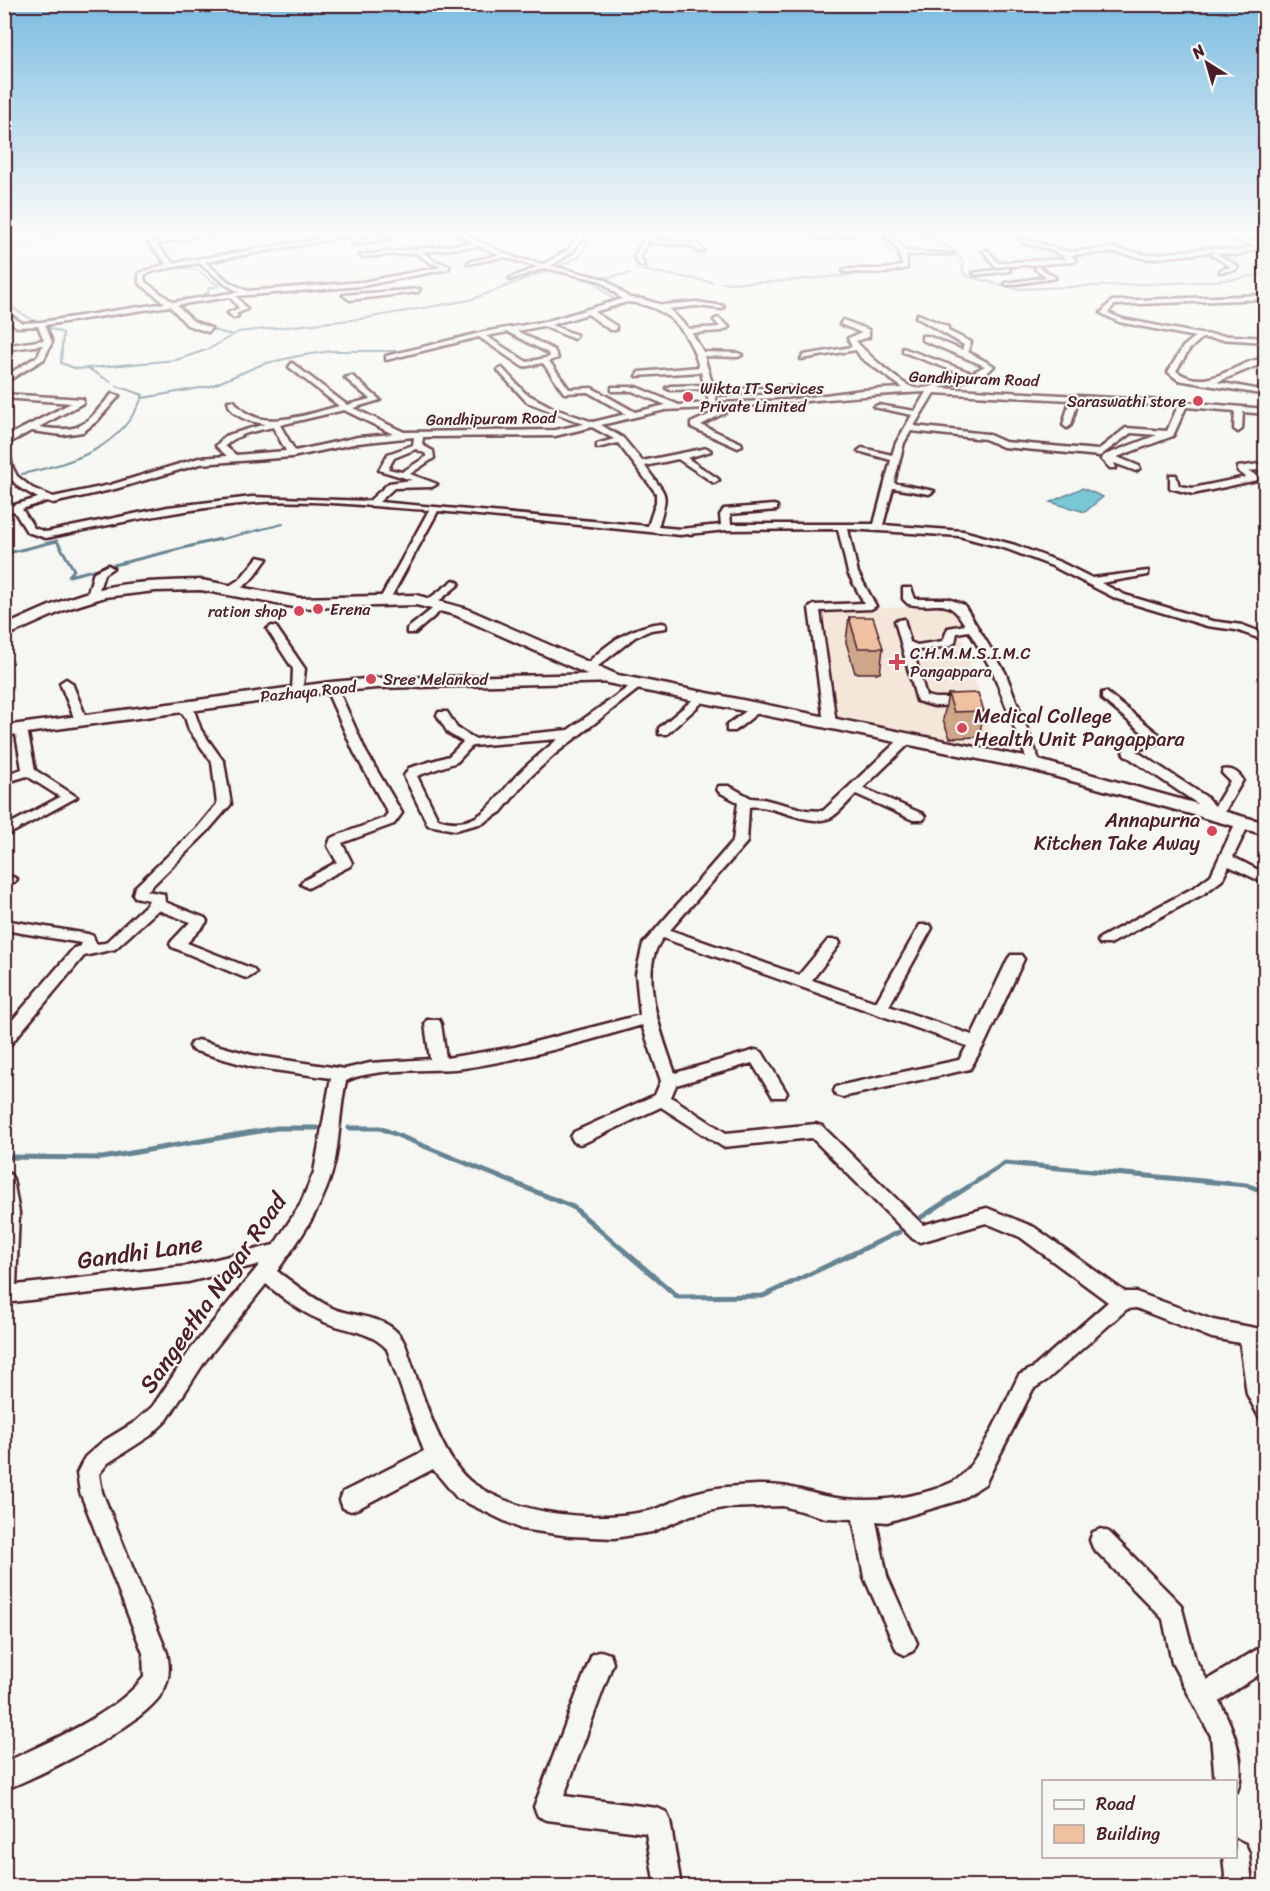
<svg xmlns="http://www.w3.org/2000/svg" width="1270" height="1891" font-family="Sriracha,sans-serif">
<rect width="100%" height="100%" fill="#f6f6f2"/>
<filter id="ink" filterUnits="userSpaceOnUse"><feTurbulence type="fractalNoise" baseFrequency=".0167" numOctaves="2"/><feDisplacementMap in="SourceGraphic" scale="12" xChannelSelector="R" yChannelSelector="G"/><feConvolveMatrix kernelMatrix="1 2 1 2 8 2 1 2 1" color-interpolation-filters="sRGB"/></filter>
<g filter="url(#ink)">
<path fill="#f4e6d9" d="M953,606L997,750L831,715L818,610Z"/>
<path fill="#79c7d6" stroke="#668492" stroke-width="1.5" d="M1082,488L1103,497L1085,512L1050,502Z"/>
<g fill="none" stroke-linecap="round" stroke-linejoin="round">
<path stroke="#668492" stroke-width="2" d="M880,233L890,250L899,256L901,266
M918,233L954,250L964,264L962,270L967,276L1017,289L1198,282L1237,279L1266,273
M650,239L655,233
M153,241L207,233
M4,253L67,233
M159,255L162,265H166
M178,267L197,270L219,286L208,288L209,292L194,300
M557,267L579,257L591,233
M641,270L712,282
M643,270L647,269L639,259L648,242
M606,278L630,273
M723,283L771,282L887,272
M4,303L38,323
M175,307L189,303
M532,324L615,301L594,281L597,280
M44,326L63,333L61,363L77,369L176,360L209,349L238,332L360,319L470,300L551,269
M206,328L232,335
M87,368L111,382
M143,398L211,386L263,364L298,356L331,351H403L523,325
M22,474C74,462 122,449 143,395L117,386
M214,541L283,524"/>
<path stroke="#668492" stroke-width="3" d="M4,554L57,541L74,570L69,576L220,539"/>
<path stroke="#668492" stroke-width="5" d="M349,1128H380L573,1207L678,1297L763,1296L899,1232
M4,1157L102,1158L277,1128H317
M920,1218L1005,1163L1246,1185L1266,1192"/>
<defs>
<path id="street" d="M205,233H217L156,244L173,263L356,233H367L205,262L229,282L247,291L362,282L441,267L429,262L416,253L362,257L359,255L474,243L454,233H461L515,258L544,264L568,250L580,233H586L572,252L551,266L605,279L629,298L642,299L662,305L696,302L724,306L722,309L696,306L669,309L689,329L720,327L714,320L718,318L729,327L722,331L692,333L703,352L738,353L742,355L738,357L704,356L714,390L789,387L793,389L789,391L715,395L717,403L788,400L862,390L903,388L861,358L856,350L801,359L804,355L852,347L848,338L862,333L840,324L843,320L869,330V337L856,341C864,351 902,386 915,388C930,390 949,380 965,375L903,352V348L972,373L985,366L922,340V336H928L962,350L964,345L916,317L918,314L948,327V331L971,342L968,352L994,366L986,374L939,388L1183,402L1266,409V414L1243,412L1242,429L1238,432L1234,429L1235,411L1186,407L1173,436L1117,457L1139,466L1140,468L1136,471L1114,463L1116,468H1110L1101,459L1105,455L1157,435L1131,433L1100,456L1003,447L985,439L911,431L904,443L894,483L934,491L929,494L893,488L883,525L963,531L1015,545L1060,562L1092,578L1148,571V575L1101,583L1125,595L1212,621L1242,625L1266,634V641L1236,630L1207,626L1117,599L1052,566L1007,549L959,536L848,529L858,573L876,606L871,609L820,611L836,723L830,727L824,723L809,608L814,605L864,603L848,573L838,529L726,530L680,535L438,511L390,599L385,602L380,599L429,510C371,507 308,498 250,503C181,509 114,524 46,538L27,532L14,511L4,514V508L38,498L20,488L5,473L4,438L71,403L4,398V394L83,399V403L39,427C83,434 84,425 112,394L119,396L97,421L83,432L62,435L31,431L7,444L12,466L17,476L32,488L53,497L110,485L199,458L227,456L216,446L225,436L265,424C251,422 230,417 228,401H234C257,435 307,414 339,406L289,367L292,363L347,405L370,399L345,378L352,376L380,400L353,408L404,432L555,430L584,424L527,402L501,374L498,370L502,368L525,393L555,409L593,422L626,414L588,392L564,393L543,363L523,367L479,337L386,360V356L484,332L548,321L622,299L601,281L545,268L510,280V278L538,267L504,257L468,264V262L499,255L480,246L423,252L433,260L450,266L448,269L362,286L236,296L247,309L236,314L238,316L234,318L228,313L239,308L230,297L177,305L193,321L211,328L208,332L187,325L170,306L45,325L52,342L44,359L4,383V377L38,356L43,345L4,350V346L44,340L38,326L17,327L4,317V311L22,323L41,322L165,303L139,283V273L167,264L149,243ZM199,263L225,284L239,292L173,302L145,282L144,275L158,270ZM627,302C667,305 689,330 699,367L639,372L636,376L701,372L704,385L670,386L666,388L670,390L706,389L709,403L679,405L636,387H612V391H632L666,405L635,412L592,388L569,389L549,361L558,358L554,350L517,331L543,326L574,339L577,335L551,325L588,314L610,330H616V326L594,312ZM508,332L548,353L550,357L527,362L486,336ZM926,392L915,411L878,405L874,407L912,415L896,443L892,455L862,448L858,451L891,460L874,524H731L730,514L777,510V506L774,505L724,509L720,515L721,525L680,529L658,527C670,488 666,498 645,466L678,459L714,483L719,480L717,478L687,458L711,451L707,448L642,461L623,438L601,425L665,410L708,408L715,412L691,423V427L738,448L742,445L741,443L701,425L726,412L717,408C787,404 856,395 926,392ZM934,393L1070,400L1063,425L1067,428L1071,425L1078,401L1178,406L1167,431L1126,428L1098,450L1005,442L987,434L914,426ZM344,410L393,434L358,437L295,451L280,425ZM273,427L286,451L236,455L225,446C238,433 256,431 273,427ZM592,427L614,439L597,444V448L618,443L656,493V502L648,526L379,502L394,488L432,487L437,484L410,474L434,458L433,451L422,445L423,437L555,436ZM414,437L413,445L388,454L379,470L412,480L389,483L369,501L252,497L168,507L46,532L34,528L22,509L47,501L53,503L115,489L200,464L292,457L358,443ZM416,449L426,454V457L402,472L388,469L394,458Z
M399,233H409L356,245L353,243Z
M647,233L652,234L650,239L696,243L704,251L699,252L692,246L648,242L640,257L645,265L640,266L634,257Z
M846,233H864L818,239L815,237Z
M883,233H889L905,251L953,254L906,255L907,268L885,273L843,272L845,269H885L902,266L898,249Z
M1089,233H1097L1108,237L1105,239Z
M1266,233V237L1231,240L1228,238Z
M1020,238L1068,252L1113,248L1148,255L1212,248L1237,251L1262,244L1265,246L1237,255L1212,252L1148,259L1113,252L1071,255L1076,260L1073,262L996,267L983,251L988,250L998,263L1066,259C1054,249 1040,247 1023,243Z
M1212,253H1216L1238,267L1235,270L1220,272V270L1231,267L1212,255Z
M1037,266L1056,278L1008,285L1005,283L1047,277L1035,269Z
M1008,268L1010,271L976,275L973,273Z
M420,289L418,292L350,300L343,295Z
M1266,295V299L1114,305L1108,313L1123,319L1200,334L1266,338V342L1202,338L1189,350L1176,371C1210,394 1233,361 1266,358V362L1217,382L1266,391V395L1178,380L1168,372L1183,347L1195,337L1119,322L1101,313L1112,301Z
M1266,463V469L1249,471L1257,476V480L1193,494L1170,488V475H1176L1179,486L1193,488L1246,477L1238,471V467Z
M258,557L267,559C258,571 244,594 226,592V588L240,579Z
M108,565L113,568L104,574L97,596L88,598L87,596L94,572Z
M454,580L459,583L458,585L434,605H426V601Z
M903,588H911L915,599H949L964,605L1005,672L1041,765L1039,768H1031L1029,765L993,672L969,631L957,633L955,642L950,646L913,651L926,696L935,698H964L968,699V705L934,706L917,701L895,621L904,619L910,642L917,645L943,641L948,628L965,625C947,594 938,610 908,604L903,599Z
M441,602L445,603V607L415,633H407V629Z
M662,623L666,624V628L651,630L635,637L593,670L589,671L583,668C604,645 631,626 662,623Z
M272,626L276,627L305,669L302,693L298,695L292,691L293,669L267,629Z
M66,679L72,683L87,720L85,723H77L75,720L60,683Z
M637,681L641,683V687L555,754L529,778L501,812L483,823L455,830L428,825L404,776L409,768L449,756L463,742L448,733L437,715L439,712H447L457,728L475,739L568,730ZM558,739C545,750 531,761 519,773C495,797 481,833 438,819L417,776L457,762L472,746Z
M331,683L337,687L366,752L402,813L394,824L342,843L352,863L350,866L308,888L301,884L303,881L337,862L328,846L331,838L384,818L388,813L354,752L325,687Z
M1106,692L1161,736L1157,743L1136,751L1205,796L1215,806L1230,781L1222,773L1223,770C1232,768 1239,773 1243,780L1221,818H1211L1195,802L1125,755L1123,752L1127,745L1148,737L1102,699V693Z
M701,693L705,694V700L667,734H659V728Z
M183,702L187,703L195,713L201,730L224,762L231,804L206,833L147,891L164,894L165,902L205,918L207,921L205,924L187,943L253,969L256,973L248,978L243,977L172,947L170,944L172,941L190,922L158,910L115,949L84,956L10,1045L4,1047V1030L74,948L81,946V943L4,930V920L88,934L93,936L96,944L105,943L147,904L149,900L135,897L133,894L135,887L197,828L217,804L212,762L189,730L185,717L177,706Z
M756,704L760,705V711L735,731H727V725Z
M21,725L27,729L35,770L77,797L4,837V827L60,797L27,776L4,783V775L22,769L15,729Z
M908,734L914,738L912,741L863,788L923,814L925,817L923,820H913L856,794C849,801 840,812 832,817C809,829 774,803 749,807L747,842L670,930L799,975L828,940H838L840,943L838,946L812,980L876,1002L920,925H930L932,928L889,1006L972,1035L1008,959L1011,955H1021L1024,959L985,1043L970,1069L842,1097L836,1095L834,1091L836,1087L842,1085L959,1060L967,1046L663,938C636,970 663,1039 675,1073L756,1050L762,1052L787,1093L785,1097H773L752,1063L676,1085L671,1097L726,1133L816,1124L822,1126L923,1225L987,1208L1034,1227L1125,1292H1136L1213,1320L1266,1330V1348L1261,1347L1266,1381V1419L1259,1417L1247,1394L1240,1343L1212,1338L1136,1308L1127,1309L1047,1380L1033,1389L985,1484L960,1500L887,1522L876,1521L887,1576L917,1643L913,1651L905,1655L897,1651L864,1577L853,1519L826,1518L783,1506L723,1508L691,1515L652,1532L614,1538L570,1536L521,1529L457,1498L433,1469L359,1508L351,1511L343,1508L340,1500L343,1492L424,1451L387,1349C369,1329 341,1331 318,1319C299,1311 282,1297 266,1284L205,1361L167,1420L150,1436L108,1463L99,1474L102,1492L167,1653C170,1667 170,1680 162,1693C141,1727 43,1774 4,1790V1763C49,1741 113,1716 144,1677L143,1653L80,1492L77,1473L85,1457L102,1442L135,1422L153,1406L191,1349L260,1264L188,1282L4,1303V1172L10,1174L13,1179L19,1213L16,1285L188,1266L274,1245L300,1205L314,1172L331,1078L252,1067L192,1050L190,1046L192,1042L198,1040L252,1055L345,1069L370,1063L430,1059L425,1024L427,1020H439L441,1024L446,1058L515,1047L640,1015L636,974L643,944L733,841L738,802L719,792L717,789L719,786H729L751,798L763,799L806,810L823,811L904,735ZM642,1025L661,1081L655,1095L574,1132L571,1137L574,1142L580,1144L586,1142L661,1107L723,1147L812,1138L913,1239L920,1242L986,1223L1020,1237L1108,1302L1033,1368L1019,1375C1006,1401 976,1471 953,1482C914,1500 866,1504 824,1496C798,1490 787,1484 758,1485C735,1486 713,1487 691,1494C677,1498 664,1508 649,1511C593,1522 523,1517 474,1484C440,1461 419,1383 405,1344C391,1314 358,1319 332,1308C312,1298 294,1284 277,1271C301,1238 327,1201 335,1160C340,1134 340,1107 346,1081C373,1067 432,1072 464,1068C525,1059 584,1042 642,1025Z
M1243,818L1250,822L1233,857L1266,874V884L1229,866L1222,880L1205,893L1110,944H1100L1098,941L1100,938L1195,887L1211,875L1236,822Z
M4,873L17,879L15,882H4Z
M1101,1529L1109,1532L1181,1605L1195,1659L1207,1680L1266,1644V1670L1219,1701C1232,1725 1248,1764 1237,1791L1236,1782H1215L1211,1736L1172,1663L1163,1619L1093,1548L1090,1540L1093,1532Z
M601,1651L610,1654L613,1663L564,1796L657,1808L666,1812L670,1821L681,1886H655L646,1833L547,1820L538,1816L534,1807L592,1654Z
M1236,1840L1245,1844L1249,1853L1252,1886H1226L1223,1856H1236Z"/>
<path id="secondary" d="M1213,233H1225L1266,244V249Z
M613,674L619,676L621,679L619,682L377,688L331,692L4,736V726L331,682L377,678Z"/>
<path id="primary" d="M201,580L299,598L416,595L467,609L618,675L1035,759L1266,823V835L1032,770L607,683L455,615L416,605L299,608L201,590L155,591L105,597L67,609L4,637V626C36,612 66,597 100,589C132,581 167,581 201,580Z"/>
</defs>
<use href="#street" stroke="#4a1f2b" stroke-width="5"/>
<use href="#secondary" stroke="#4a1f2b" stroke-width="5"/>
<use href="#primary" stroke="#4a1f2b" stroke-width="5"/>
<use href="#street" fill="#f6f6f2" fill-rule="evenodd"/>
<use href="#secondary" fill="#f6f6f2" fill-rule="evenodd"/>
<use href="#primary" fill="#f6f6f2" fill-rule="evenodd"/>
</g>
<path fill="#cea68a" stroke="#4a1f2b" stroke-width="1.5" d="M849,617L883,648L880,673H855L846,642Z
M948,694L984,711L979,737L950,738L943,720Z"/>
<path fill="#f0c1a0" stroke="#4a1f2b" stroke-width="1.5" d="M849,617H873L883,648H858Z
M978,693L984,711L954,712L948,694Z"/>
</g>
<linearGradient id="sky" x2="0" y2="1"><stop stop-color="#7bbce1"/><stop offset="0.47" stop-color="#fbfbf9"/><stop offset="1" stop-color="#fbfbf9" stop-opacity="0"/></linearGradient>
<rect width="1270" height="497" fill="url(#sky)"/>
<g fill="#d1495b" stroke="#f6f6f2" stroke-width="2">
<circle cx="688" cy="397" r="6"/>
<circle cx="1198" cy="401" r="6"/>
<circle cx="318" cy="609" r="6"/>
<circle cx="299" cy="611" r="6"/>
<path d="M894 653h6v6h6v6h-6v6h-6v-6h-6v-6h6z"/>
<circle cx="371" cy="679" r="6"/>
<circle cx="962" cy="728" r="6"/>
<circle cx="1212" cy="831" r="6"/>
</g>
<g text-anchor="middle" stroke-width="4.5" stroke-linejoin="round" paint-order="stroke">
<g font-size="16" fill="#4a1f2b" stroke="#f6f6f2">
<text transform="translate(974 378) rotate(2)" y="6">Gandhipuram Road</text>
<text transform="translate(491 418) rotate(-1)" y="6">Gandhipuram Road</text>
<text transform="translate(308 691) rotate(-6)" y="6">Pazhaya Road</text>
</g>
<g font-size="16" fill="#4a1f2b" stroke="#f6f6f2" text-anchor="start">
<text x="700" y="394">Wikta IT Services<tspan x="700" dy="18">Private Limited</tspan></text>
<text x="1186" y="407" text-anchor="end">Saraswathi store</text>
<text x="330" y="615">Erena</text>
<text x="287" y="617" text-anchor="end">ration shop</text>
<text x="910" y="659">C.H.M.M.S.I.M.C<tspan x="910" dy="18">Pangappara</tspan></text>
<text x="383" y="685">Sree Melankod</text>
</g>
<g font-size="20" fill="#4a1f2b" stroke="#f6f6f2" text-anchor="start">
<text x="974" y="723">Medical College<tspan x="974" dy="23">Health Unit Pangappara</tspan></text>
<text x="1200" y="827" text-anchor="end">Annapurna<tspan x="1200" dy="23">Kitchen Take Away</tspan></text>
</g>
<g font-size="24" fill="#4a1f2b" stroke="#f6f6f2">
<text transform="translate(140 1252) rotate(-8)" y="8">Gandhi Lane</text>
<text transform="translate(213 1293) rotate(-55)" y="8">Sangeetha Nagar Road</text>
</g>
</g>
<rect width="1270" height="1891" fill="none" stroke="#f6f6f2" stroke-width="24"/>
<rect x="12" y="12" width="1246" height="1867" fill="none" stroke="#4a1f2b" stroke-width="2" filter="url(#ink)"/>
<rect x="1042" y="1780" width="195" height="78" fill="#f6f6f2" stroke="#b1a0a2" stroke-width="1.5"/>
<rect x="1054" y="1800" width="30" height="9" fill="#f6f6f2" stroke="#b1a0a2" stroke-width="1.5"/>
<text x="1096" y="1810" font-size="18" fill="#4a1f2b">Road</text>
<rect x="1054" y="1825" width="30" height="18" fill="#f0c1a0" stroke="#b1a0a2" stroke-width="1.5"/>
<text x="1096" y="1840" font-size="18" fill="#4a1f2b">Building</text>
<g transform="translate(1207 63) rotate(323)" stroke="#f6f6f2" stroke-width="4.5" paint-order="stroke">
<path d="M0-4.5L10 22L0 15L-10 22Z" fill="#4a1f2b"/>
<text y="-9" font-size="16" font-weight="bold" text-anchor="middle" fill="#4a1f2b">N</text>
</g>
</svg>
